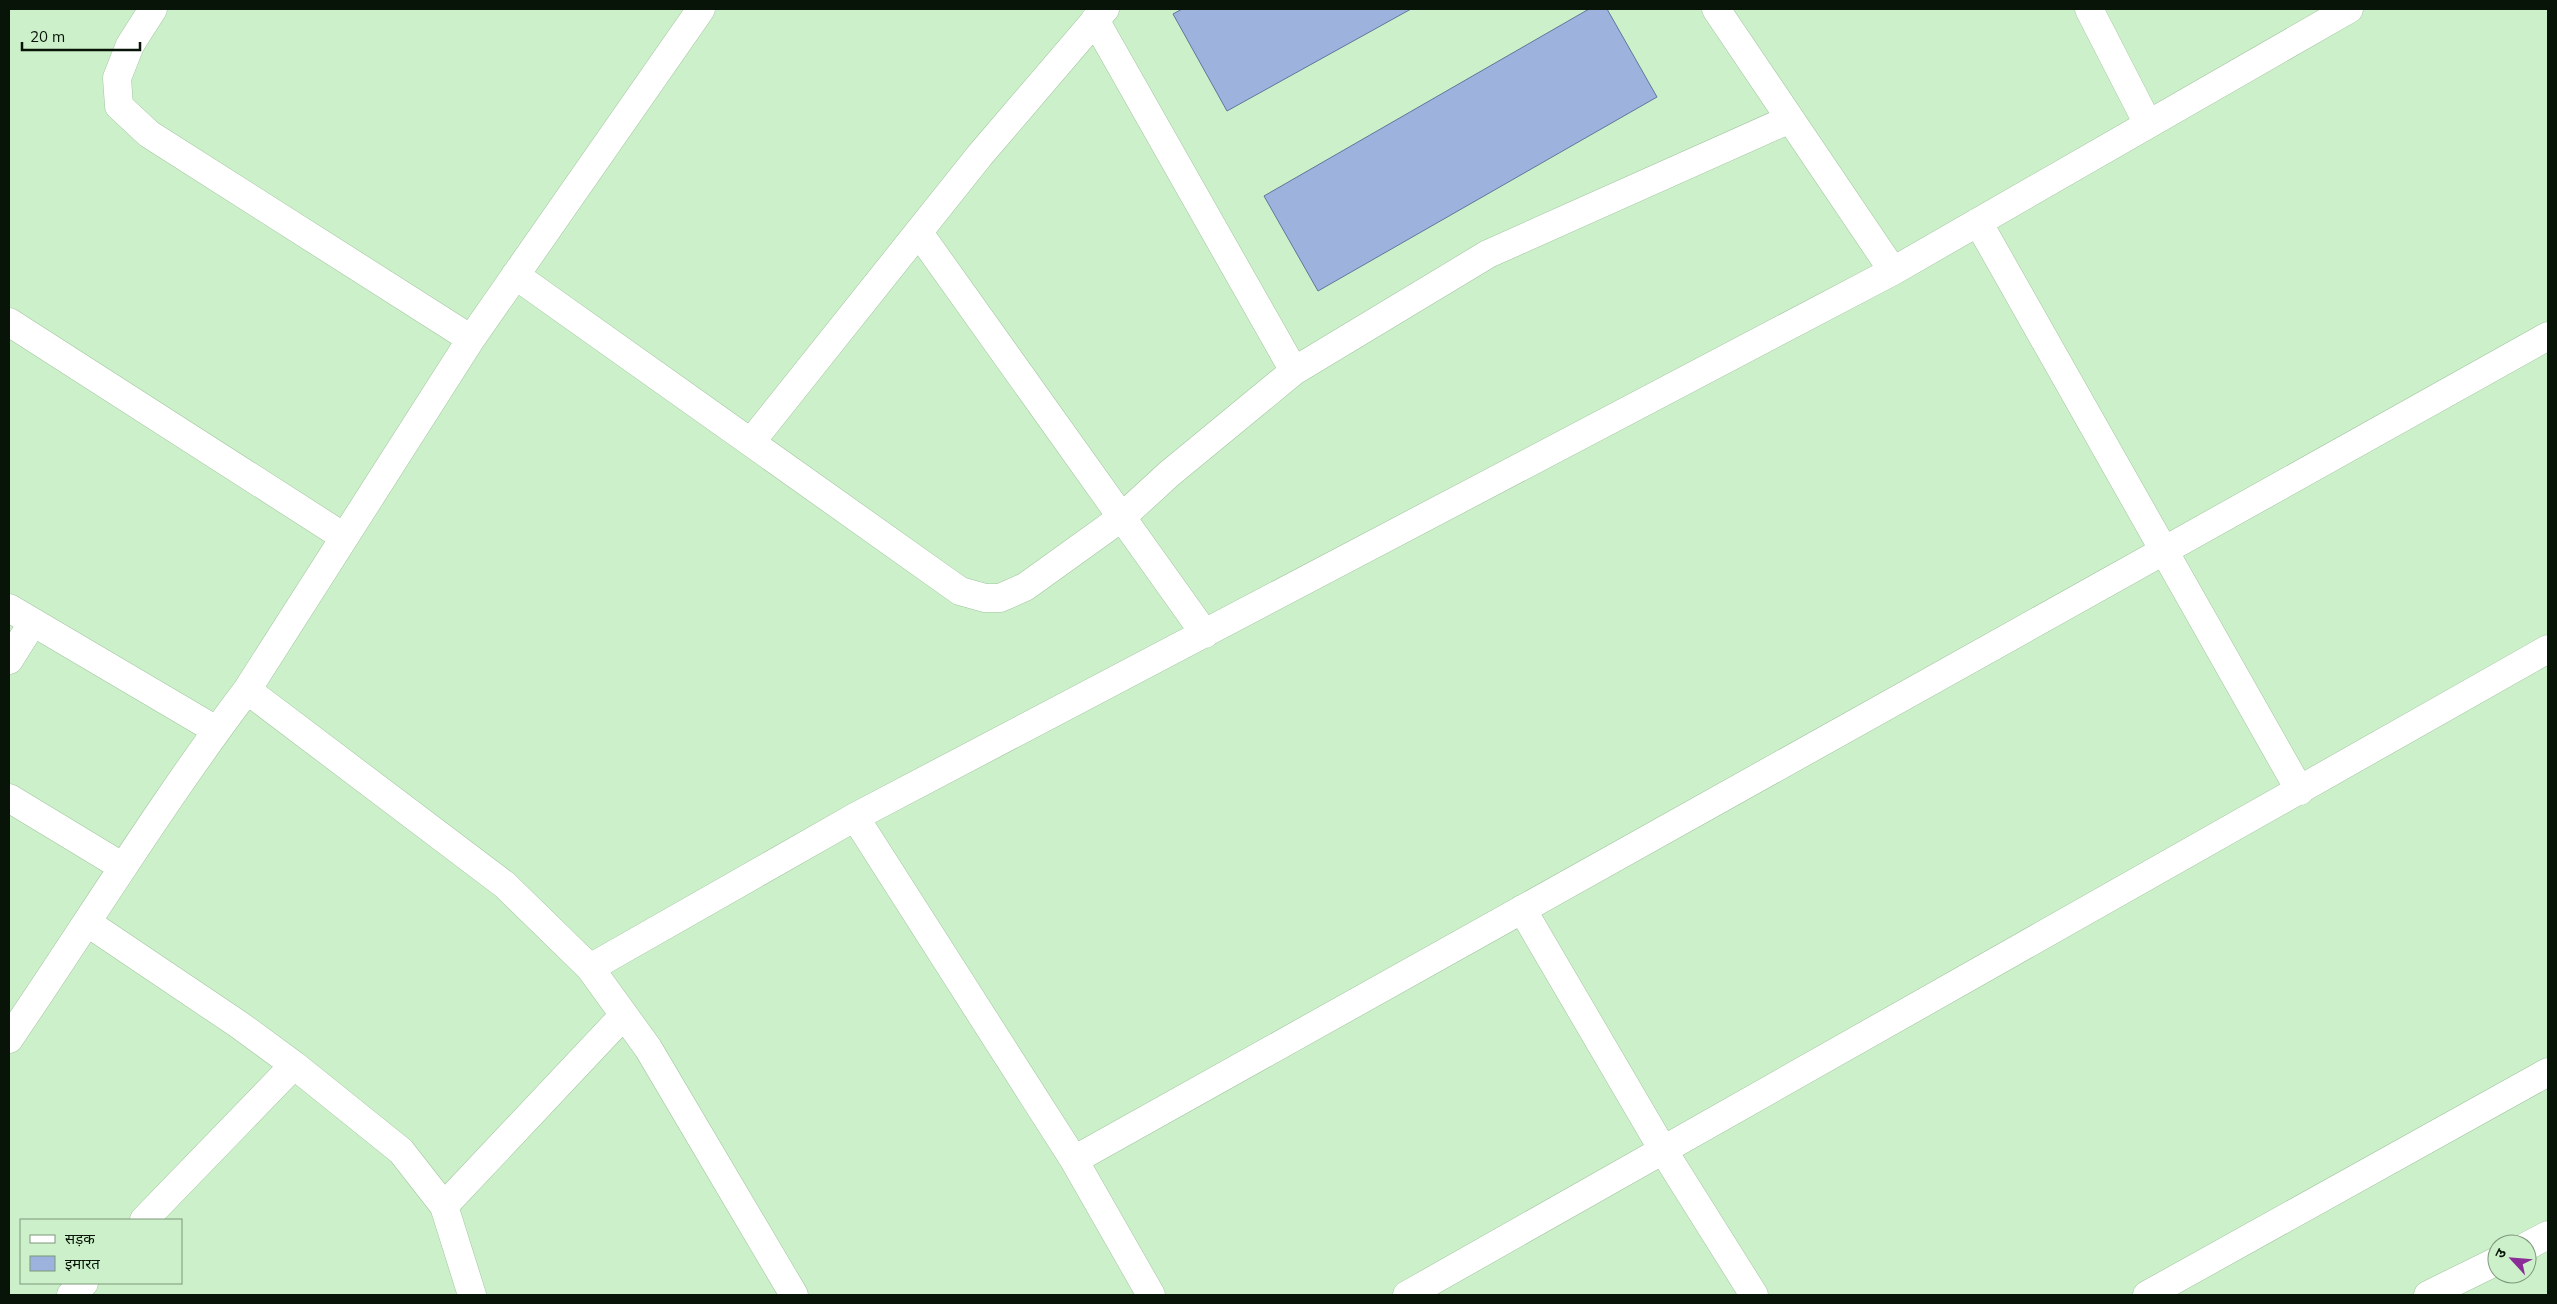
<svg xmlns="http://www.w3.org/2000/svg" width="2557" height="1304" font-family="Mulish,'Noto Sans Devanagari',sans-serif">
<rect width="100%" height="100%" fill="#ccf0c9"/>
<path fill="#9db3dd" stroke="#61759c" d="M1182,9H1411L1227,111L1173,14Z
M1589,9H1607L1657,97L1318,291L1264,196Z"/>
<g fill="none" stroke-linecap="round" stroke-linejoin="round">
<defs>
<path id="minor" d="M153,9L130,45L117,78L119,106L149,134L471,339
M1716,9L1893,271
M2089,9L2148,124
M1095,20L1294,371
M1978,222L2300,791
M919,233L1205,634
M515,275L960,591L985,598H1000L1025,587L1121,518L1169,474L1294,371L1488,254L1790,119
M9,322L344,537
M751,442L980,155L1105,9
M9,608L216,730
M9,660L33,622
M247,690L505,885L590,968L648,1048L794,1295
M9,798L123,867
M855,817L1074,1160L1151,1295
M1522,909L1663,1150L1754,1295
M88,923L238,1024L294,1065L401,1151L444,1206L472,1295
M590,968L855,817L1893,271L2349,9
M9,1039C88,923 162,802 247,690L471,339L701,9
M1074,1160L2548,336
M444,1206L624,1015
M144,1220L294,1065
M71,1295L84,1283
M1407,1295L2548,649
M2147,1295L2548,1072"/>
<path id="major" d="M2527,1246L2548,1235
M2428,1295L2497,1261"/>
</defs>
<use href="#minor" stroke="#a2c5a0" stroke-width="29"/>
<use href="#major" stroke="#a2c5a0" stroke-width="29"/>
<use href="#minor" stroke="#fff" stroke-width="28"/>
<use href="#major" stroke="#fff" stroke-width="28"/>
</g>
<rect width="2557" height="1304" fill="none" stroke="#071407" stroke-width="20"/>
<rect x="20" y="1219" width="162" height="65" fill="#ccf0c9" stroke="#7d987b"/>
<rect x="30" y="1235" width="25" height="8" fill="#ffffff" stroke="#7d987b"/>
<text x="65" y="1244" font-size="15" fill="#071407">सड़क</text>
<rect x="30" y="1256" width="25" height="15" fill="#9db3dd" stroke="#7d987b"/>
<text x="65" y="1269" font-size="15" fill="#071407">इमारत</text>
<g transform="translate(2512 1259) rotate(296)"><circle r="24" fill="#ccf0c9" stroke="#7d987b"/>
<path d="M0-4L9 19L0 12L-9 19Z" fill="#8b2d97"/>
<text y="-8" font-size="14" font-weight="bold" text-anchor="middle" fill="#071407">उ</text>
</g>
<path d="M22 42v8h118v-8" fill="none" stroke="#071407" stroke-width="2.5"/>
<text x="30" y="42" font-size="15" fill="#071407" stroke="#ccf0c9" stroke-width="4" paint-order="stroke">20 m</text>
</svg>
